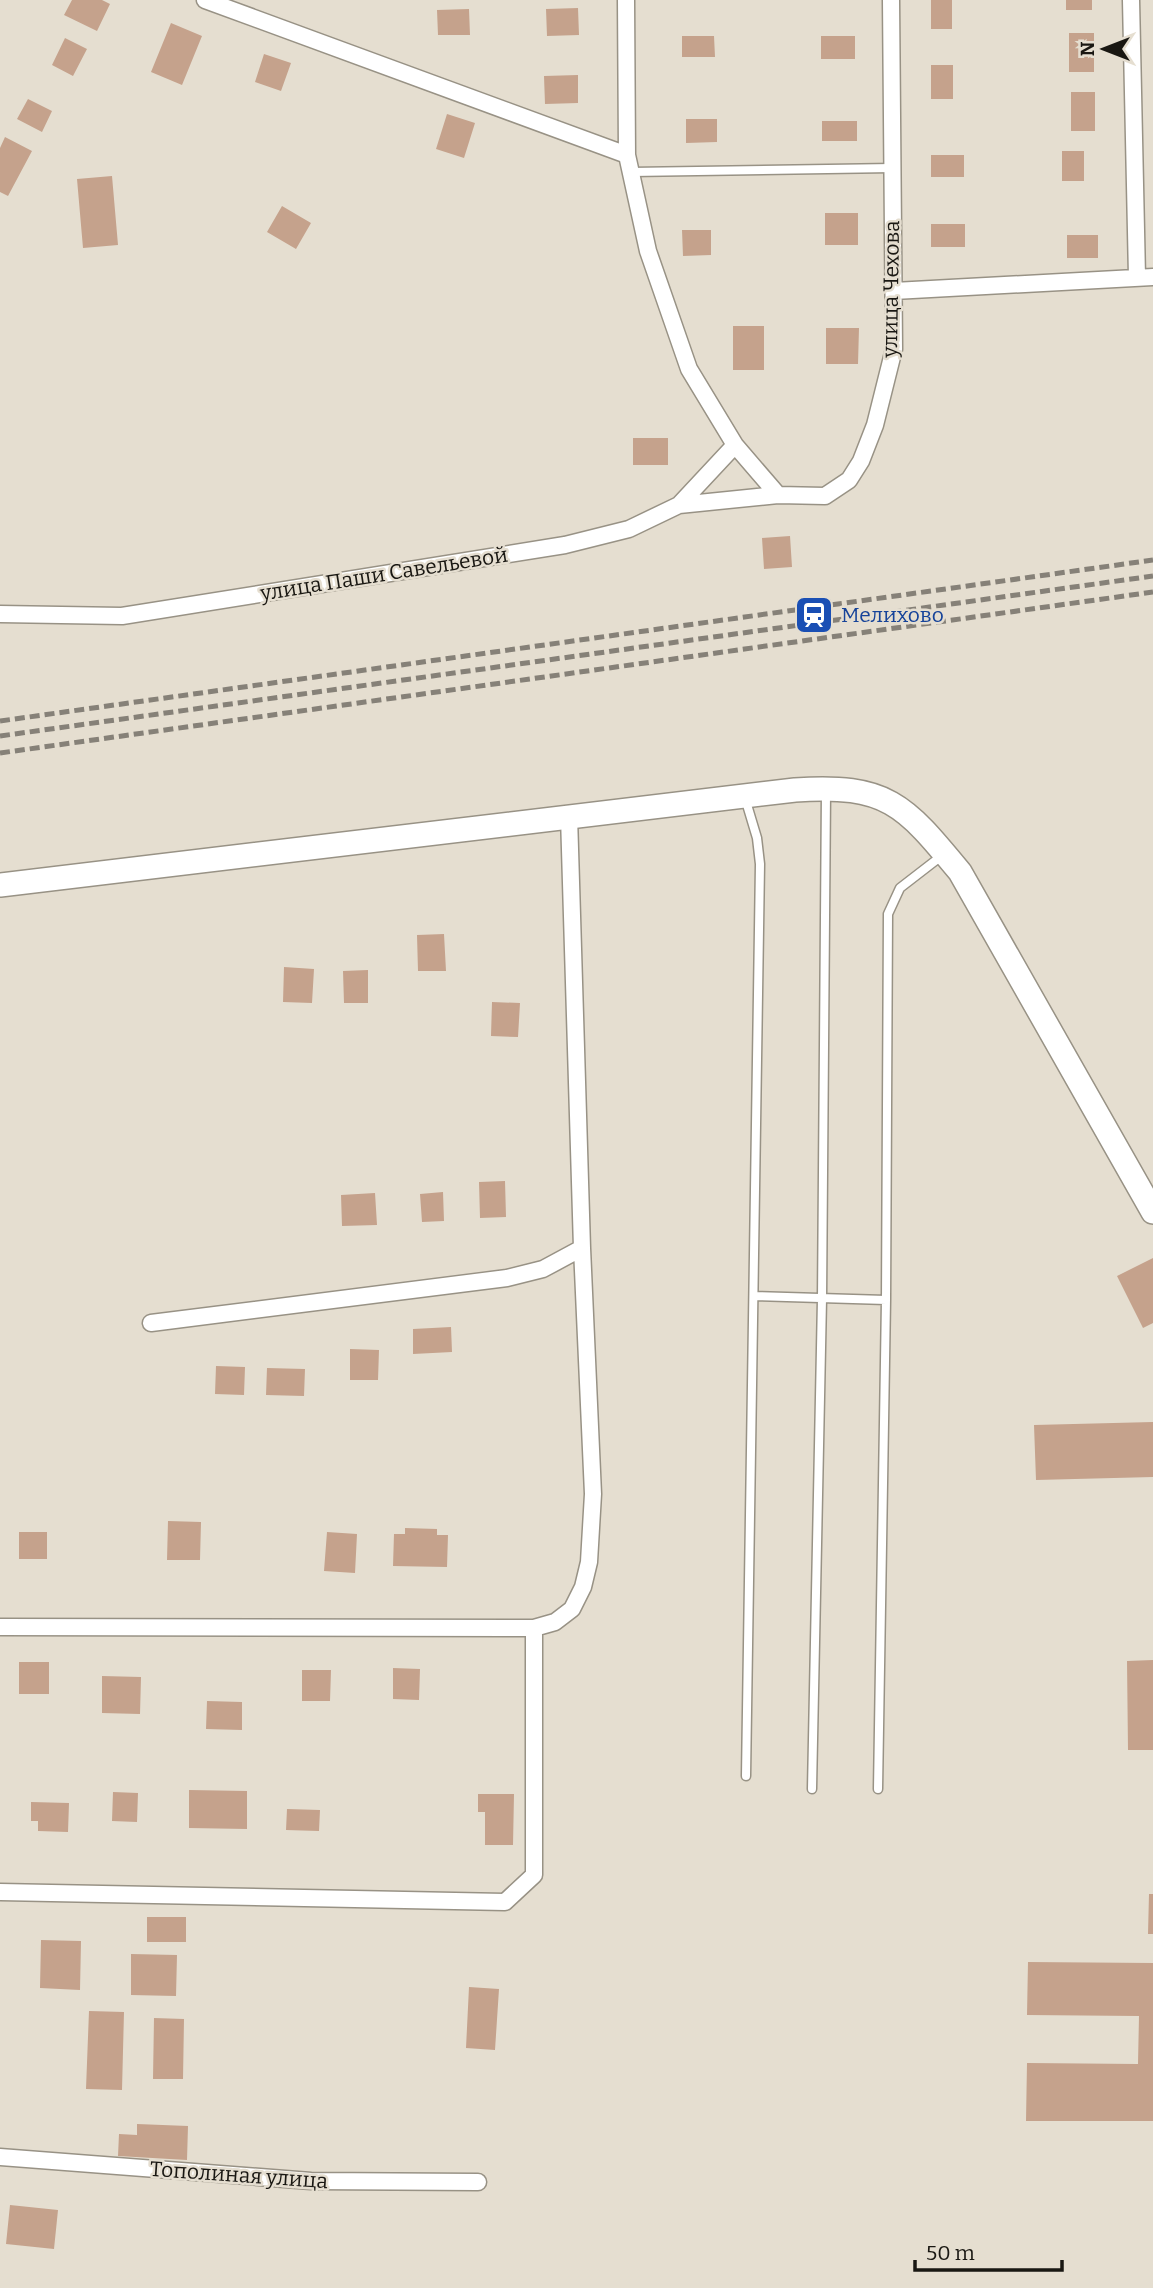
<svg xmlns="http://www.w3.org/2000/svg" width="1153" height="2288" font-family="Bitter,serif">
<rect width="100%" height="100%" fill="#e5ded0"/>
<path fill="#c5a28c" d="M72,0H102L110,4L97,31L64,15Z
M931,0H952V29H931Z
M1066,0H1092V10H1066Z
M578,8L579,35L547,36L546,9Z
M469,9L470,35H438L437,10Z
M171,23L202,36L182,85L151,72Z
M1069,33H1094V72H1069Z
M682,36H714L715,57H682Z
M821,36H855V59H821Z
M65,38L87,49L73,76L52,65Z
M264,54L291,63L281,91L255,82Z
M931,65H953V99H931Z
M578,75V103L545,104L544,76Z
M1071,92H1095V131H1071Z
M28,99L52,111L42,132L17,119Z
M447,114L475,123L464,158L436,149Z
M686,119H717V142L686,143Z
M822,121H857V141H822Z
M5,137L32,151L8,196L0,192V148Z
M1062,151H1084V181H1062Z
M931,155H964V177H931Z
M112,176L118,245L83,248L77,179Z
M282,206L311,223L296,249L267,232Z
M825,213H858V245H825Z
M931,224H965V247H931Z
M682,230H711V255L683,256Z
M1067,235H1098V258H1067Z
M733,326H764V370H733Z
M826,328H859L858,364H826Z
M633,438H668V465H633Z
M790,536L792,567L764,569L762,538Z
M444,934L446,971H418L417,935Z
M284,967L314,969L312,1003L283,1002Z
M368,970V1003H344L343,971Z
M492,1002L520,1003L518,1037L491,1036Z
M505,1181L506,1217L480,1218L479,1182Z
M443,1192L444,1221L422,1222L420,1194Z
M375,1193L377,1225L342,1226L341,1195Z
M1153,1258V1323L1143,1328L1117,1276Z
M451,1327L452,1352L413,1354V1329Z
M350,1349L379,1350L378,1380H350Z
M216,1366L245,1367L244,1395L215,1394Z
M267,1368L305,1369L304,1396L266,1395Z
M1153,1422V1477L1036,1480L1034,1425Z
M168,1521L201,1522L200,1560H167Z
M405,1528L437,1529V1535H448L447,1567L393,1566L394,1534H405Z
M19,1532H47V1559H19Z
M327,1532L357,1534L355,1573L324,1571Z
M1153,1660V1750H1128L1127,1661Z
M19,1662H49V1694H19Z
M393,1668L420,1669L419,1700L393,1699Z
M302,1670H331L330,1701H302Z
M102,1676L141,1677L140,1714L102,1713Z
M207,1701L242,1702V1730L206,1729Z
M189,1790L247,1791V1829L189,1828Z
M113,1792L138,1793L137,1822L112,1821Z
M478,1794H514L513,1845H485V1812H478Z
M31,1802L69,1803L68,1832L38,1831V1821H31Z
M287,1809L320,1810L319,1831L286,1830Z
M1149,1894H1153V1934H1148Z
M147,1917H186V1942H147Z
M41,1940L81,1941L80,1990L40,1988Z
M131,1954L177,1955L176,1996L131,1995Z
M1028,1962L1153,1963V2121H1026L1027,2063L1138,2064L1139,2016L1027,2015Z
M469,1987L499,1989L495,2050L466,2048Z
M89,2011L124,2012L122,2090L86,2089Z
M154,2018L184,2019L183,2079H153Z
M137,2124L188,2126L187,2160L118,2156L119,2134L137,2135Z
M10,2205L58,2210L54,2249L6,2244Z"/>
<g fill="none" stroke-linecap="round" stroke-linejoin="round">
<defs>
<path id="lane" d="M631,172L893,168
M745,798L757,838L760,864L746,1776
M755,1296L886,1300
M812,1789L822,1299L826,791
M878,1789L886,1300L888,914L900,888L944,854"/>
<path id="street" d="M205,0L627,155
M626,0L627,155L648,251L689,369L735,445L778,495
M1131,0L1137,277
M894,291L1153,277
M679,505L778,495L825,496L849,480L861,461L875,425L894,349L891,0
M0,614L122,616L565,545L629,529L679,505L735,445
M151,1323L507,1278L543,1269L582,1248
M0,1627L534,1628L555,1622L572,1609L583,1587L589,1562L593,1494L582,1248L569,816
M0,1892L505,1902L534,1875V1628
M0,2157L311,2181L478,2182"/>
<path id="secondary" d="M0,885L795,790C887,784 904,804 960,872L1153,1212"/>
</defs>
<use href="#lane" stroke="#989285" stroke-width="11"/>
<use href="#street" stroke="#989285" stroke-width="19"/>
<use href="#secondary" stroke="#989285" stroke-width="26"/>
<use href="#lane" stroke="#fff" stroke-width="8"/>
<use href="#street" stroke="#fff" stroke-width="16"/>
<use href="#secondary" stroke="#fff" stroke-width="23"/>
<path stroke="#868178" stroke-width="5" stroke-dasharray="10 5" stroke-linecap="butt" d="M0,721L1153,560
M0,736L1153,576
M0,753L1153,592"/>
</g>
<defs>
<symbol id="station-square" viewBox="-11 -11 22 22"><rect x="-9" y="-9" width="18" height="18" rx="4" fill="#1a4fb4" stroke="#e5ded0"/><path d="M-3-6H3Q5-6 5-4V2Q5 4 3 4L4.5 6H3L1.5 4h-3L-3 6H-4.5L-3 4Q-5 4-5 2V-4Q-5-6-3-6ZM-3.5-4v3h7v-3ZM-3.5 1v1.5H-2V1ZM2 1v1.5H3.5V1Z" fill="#fff"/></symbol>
</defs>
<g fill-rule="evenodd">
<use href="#station-square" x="792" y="593" width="44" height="44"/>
</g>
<g text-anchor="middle" stroke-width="5" stroke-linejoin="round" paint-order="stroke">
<g font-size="21" fill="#191712" stroke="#e5ded0">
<text transform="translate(891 289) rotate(-89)" y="7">улица Чехова</text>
<text transform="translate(384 574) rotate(-9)" y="7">улица Паши Савельевой</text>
<text transform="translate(239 2175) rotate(4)" y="7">Тополиная улица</text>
</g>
<g font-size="21" fill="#164399" stroke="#e5ded0" text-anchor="start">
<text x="841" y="622">Мелихово</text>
</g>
</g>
<g transform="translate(1104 49) rotate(270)" stroke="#e5ded0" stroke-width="5" paint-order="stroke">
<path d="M0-5L12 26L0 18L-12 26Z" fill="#191712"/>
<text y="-10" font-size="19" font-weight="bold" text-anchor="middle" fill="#191712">N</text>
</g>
<path d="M915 2260v10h147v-10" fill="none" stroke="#191712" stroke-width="3.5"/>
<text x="926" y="2260" font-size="21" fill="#191712" stroke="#e5ded0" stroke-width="5" paint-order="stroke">50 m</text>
</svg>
